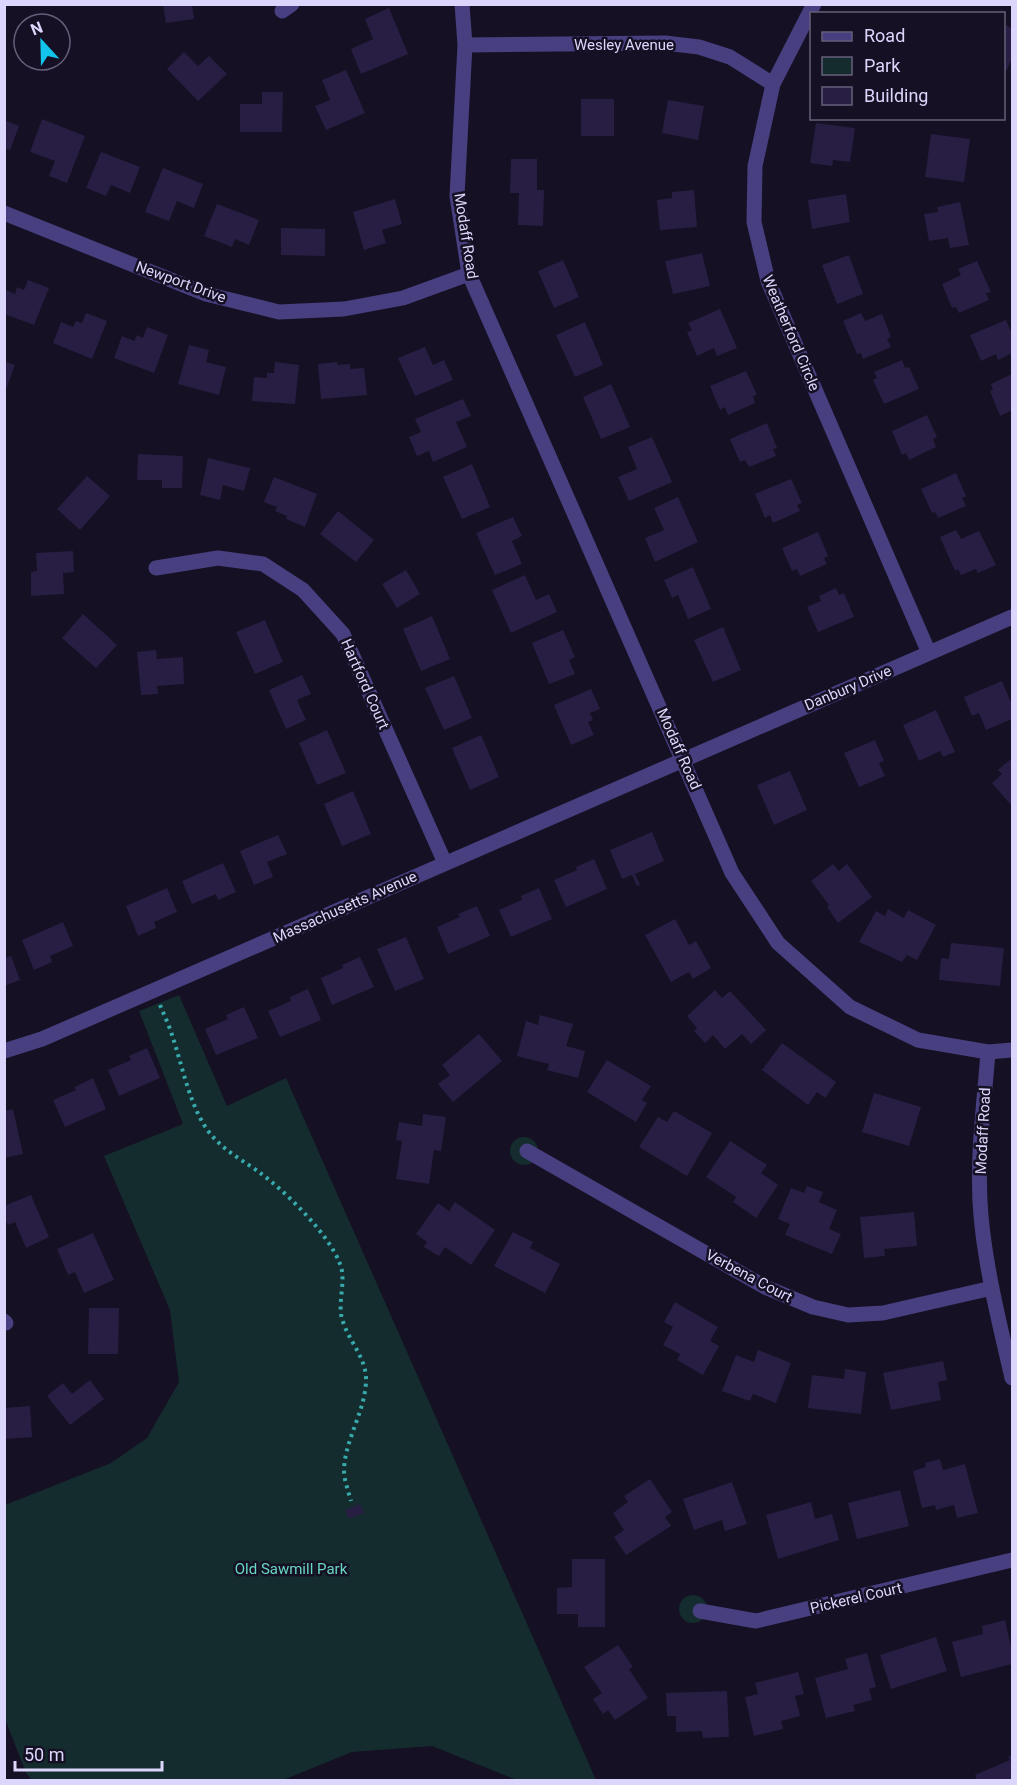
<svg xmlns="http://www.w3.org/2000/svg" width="1017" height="1785" font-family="Roboto,sans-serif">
<rect width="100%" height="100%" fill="#151023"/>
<path fill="#142c2d" d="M179,995L227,1106L286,1078L596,1780H517L432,1746L352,1752L283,1780H32L26,1773L5,1719V1505L111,1463L147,1438L179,1382L170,1310L104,1156L183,1124L139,1011Z
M510 1151a14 14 0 1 1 28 0a14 14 0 1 1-28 0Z
M679 1609a14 14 0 1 1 28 0a14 14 0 1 1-28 0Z"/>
<path fill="#281e43" d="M163,4H192L194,19L166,23Z
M389,8L408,54L361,74L351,49L373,39L365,19Z
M1006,25L1012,29V58L1007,70L1004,69V30Z
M184,52L198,66L209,56L227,74L198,101L167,69Z
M346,70L365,113L326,130L315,106L330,100L322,80Z
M262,92H283L282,132H240V104H262Z
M581,99H614V136H581Z
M668,100L704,106L698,140L662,133Z
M42,119L85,136L67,183L49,176L55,161L30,152Z
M4,120L19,126L10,150L4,148Z
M816,123L855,128L850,162L833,160L832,166L810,163Z
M931,134L970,139L964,182L925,177Z
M101,152L140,167L130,193L111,185L106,196L86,188Z
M511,159H537V190H544L543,226L518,225L519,193H510Z
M163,168L203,184L194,208L177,201L169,221L145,212Z
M694,190L697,227L660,230L657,200L672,198V192Z
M846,194L850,222L812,229L808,200Z
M395,199L402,224L382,230L386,243L364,250L353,212Z
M960,202L969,245L950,248L948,238L929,241L924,214L938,212L937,207Z
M217,204L259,220L249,245L235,239L232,247L204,236Z
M281,228L325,229V256L281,255Z
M702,253L710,286L673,294L665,261Z
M849,255L863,294L837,304L822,265Z
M563,260L579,297L554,308L538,271Z
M977,261L991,292L986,293L989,300L959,313L956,307L952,308L942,284L961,275L958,269Z
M28,280L49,288L34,325L4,314V289L15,294L17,287L24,290Z
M720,309L737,348L717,356L714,348L697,356L687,332L692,330L688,323Z
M86,313L107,321L92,359L53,343L61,322L73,327L76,321L82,323Z
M861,313L865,321L882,314L891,337L887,339L891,347L863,359L861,353L857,354L843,321Z
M1006,320L1012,334V353L998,360L996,354L981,361L970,335Z
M585,322L603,365L575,377L556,335Z
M147,327L168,335L154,373L114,358L122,336L134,341L137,335L143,338Z
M189,345L209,350L206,362L226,367L219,395L178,384Z
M425,347L433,365L444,360L453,380L415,396L398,358Z
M902,360L905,368L909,367L919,389L884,404L873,380L877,378L874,372Z
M4,361L15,365L5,392H4Z
M275,362L299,365L295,404L252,401L254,377L267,378V373H274Z
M337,362L338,365L350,364V369L364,368L367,395L321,399L318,364Z
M746,371L757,395L753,396L755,403L728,415L725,407L720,410L710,386Z
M1012,374V410L1000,416L990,391L993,390L991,384Z
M611,384L630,427L601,439L583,397Z
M463,399L471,416L456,422L467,447L433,462L429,451L417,456L409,437L421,432L415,419Z
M927,415L937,437L933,439L936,447L909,460L906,453L902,455L892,431Z
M767,423L777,448L773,449L776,456L749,467L745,460L740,462L730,439Z
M652,437L672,482L629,501L618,477L637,469L628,447Z
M138,454L183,456L182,488H162V480H137Z
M208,458L250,468L244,491L223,485L220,500L200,495Z
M472,464L490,507L462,519L443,477Z
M956,473L966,496L962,498L966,506L938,518L935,512L932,513L921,489Z
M87,476L110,496L80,530L57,509Z
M274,477L317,494L305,527L286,519L287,516L275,511L277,507L264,502Z
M791,479L802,503L797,505L800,511L773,523L770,515L765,518L755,494Z
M678,497L698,542L655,562L645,538L664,530L654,508Z
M338,511L374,540L356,562L320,534Z
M513,517L522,536L512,541L522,564L495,575L476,533Z
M956,530L961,539L979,531L996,565L978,573L976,569L961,575L958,569L955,571L940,537Z
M818,532L828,556L824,558L827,564L800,576L797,569L792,571L782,548Z
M73,551L74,572L63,573L64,594L31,596V572L37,571L36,553Z
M693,567L711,609L688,619L678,595L672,598L664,580Z
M406,570L420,594L397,608L382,584Z
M525,575L536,600L549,594L557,612L511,633L492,590Z
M836,588L839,595L844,593L854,617L818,632L807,607L821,601L819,596Z
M83,614L117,645L96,668L62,638Z
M432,616L450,659L421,671L403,629Z
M265,620L283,662L255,674L236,632Z
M723,627L741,670L713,682L694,640Z
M563,630L575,657L569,660L575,674L549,684L532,643Z
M156,650L157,659L183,657L184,684L157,686L158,694L141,695L137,652Z
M302,675L311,694L297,700L306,720L286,729L269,690Z
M454,676L472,718L444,730L425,688Z
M1002,681L1012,705V719L986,730L979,713L972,716L964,697Z
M591,689L600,709L590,713L593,720L588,722L594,735L571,745L554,705Z
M936,710L955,752L943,757L940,751L919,761L903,725Z
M327,730L346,773L317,785L299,743Z
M481,735L499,777L470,790L452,748Z
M875,740L884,761L879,763L885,776L859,787L844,753Z
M1012,758V802L1010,804L992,783L1002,774L998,770Z
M790,771L807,810L774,825L757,785Z
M353,791L371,834L342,846L324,804Z
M652,832L664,861L635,874L640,885L637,886L632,875L622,879L610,850Z
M278,835L287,854L267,862L273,877L254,885L240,851Z
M594,859L607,889L566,907L554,880L577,870L576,867Z
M223,863L236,892L218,900L216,894L192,904L182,881Z
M833,864L839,871L847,864L872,897L838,923L827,907L829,905L811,881Z
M167,888L177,912L154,922L156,928L138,936L126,906Z
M539,888L552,919L511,937L499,910L522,900L521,896Z
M477,906L490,936L448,954L437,927L460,917L458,914Z
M888,909L904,918L908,910L936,925L917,960L907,955L902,962L859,942L876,911L885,916Z
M675,919L689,945L696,941L711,968L693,979L689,972L671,982L645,935Z
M63,922L73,946L50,956L52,962L34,970L22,940Z
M406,937L424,979L395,991L377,949Z
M951,943L1004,948L1000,986L939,980L941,958L949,959Z
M11,956L20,980L4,986V958Z
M360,957L374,987L332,1005L321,978L343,968L342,965Z
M308,989L321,1020L280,1037L268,1011L291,1001L290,997Z
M715,990L722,998L730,991L766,1030L751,1044L742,1034L725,1049L713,1035L705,1043L694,1031L697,1028L687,1016Z
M244,1007L258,1038L216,1055L205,1029L228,1019L226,1015Z
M540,1015L573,1024L566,1046L585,1051L578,1078L547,1070L549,1064L517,1056L526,1021L538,1025Z
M479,1034L502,1061L453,1102L438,1084L450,1075L442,1065Z
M782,1043L836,1082L825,1098L817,1092L808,1105L762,1070Z
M147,1048L160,1078L119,1096L108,1070L131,1060L129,1056Z
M607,1060L651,1086L642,1100L647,1103L636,1122L587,1092Z
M93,1078L106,1109L65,1127L53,1100L76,1090L75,1087Z
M874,1093L921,1107L909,1146L862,1132Z
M13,1109L23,1154L4,1158V1111Z
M674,1111L712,1133L687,1176L639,1147L658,1117L667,1122Z
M423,1114L446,1117L441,1151L434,1150L429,1184L396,1179L402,1141L396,1140L399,1122L422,1126Z
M730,1141L767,1165L761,1173L778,1185L756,1218L733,1202L736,1197L706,1177Z
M807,1186L823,1192L819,1202L837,1210L829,1229L841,1234L832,1254L785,1235L790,1224L778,1219L791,1188L804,1193Z
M31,1195L49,1237L26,1248L15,1222L8,1225L4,1216V1206Z
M455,1202L495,1230L471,1265L445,1247L439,1256L424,1247L427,1242L416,1234L438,1203L449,1211Z
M914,1212L917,1246L884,1249L885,1256L864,1258L860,1217Z
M513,1232L533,1242L530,1248L560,1264L545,1293L494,1266Z
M93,1233L114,1280L84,1293L75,1272L68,1275L57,1249Z
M675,1302L718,1327L710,1341L719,1346L703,1375L677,1360L680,1354L663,1345L673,1327L664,1322Z
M89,1308H119L118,1354H88Z
M758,1350L791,1363L776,1403L753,1394L750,1401L722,1391L736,1355L754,1362Z
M943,1361L947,1380L938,1382L941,1400L891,1410L883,1373Z
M845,1369L866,1372L861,1414L808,1408L812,1375L844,1379Z
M90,1380L104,1399L70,1425L47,1396L63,1383L72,1394Z
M30,1406L32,1437L4,1439V1408Z
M940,1459L943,1470L965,1464L978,1513L957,1518L954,1505L936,1510L935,1505L922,1508L913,1471L926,1467L925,1463Z
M650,1479L672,1512L665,1517L671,1526L626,1555L614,1537L624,1530L613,1513L628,1502L624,1496Z
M732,1482L747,1524L725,1531L722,1520L694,1530L683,1499Z
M900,1490L909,1526L857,1539L848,1503Z
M811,1502L815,1519L832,1514L839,1540L778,1559L766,1515Z
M360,1504L364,1513L349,1519L345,1510Z
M572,1559H605V1627H578V1614H557V1588L572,1587Z
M1005,1620L1012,1651V1664L961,1677L952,1642L983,1634L982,1626Z
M936,1637L947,1671L891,1689L880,1655Z
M618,1645L633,1667L629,1669L648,1698L615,1720L608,1710L603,1714L593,1699L602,1693L584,1667Z
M867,1653L876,1687L869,1689L872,1700L853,1705L855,1711L826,1718L815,1678L848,1669L845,1659Z
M798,1672L804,1694L795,1696L800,1716L781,1721L783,1729L754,1736L745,1697L758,1694L755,1683Z
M727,1691L729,1737L703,1738L702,1731L676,1732V1716H667L666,1693Z
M1012,1755V1780H977L975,1775L1010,1760L1008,1757Z"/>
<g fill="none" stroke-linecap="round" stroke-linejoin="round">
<path stroke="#38aaad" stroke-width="4" stroke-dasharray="3 4.5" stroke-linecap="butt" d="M160,1005C164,1015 169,1025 172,1035C183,1067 191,1115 215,1139C227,1152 245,1162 259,1172C285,1191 329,1234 340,1264C346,1278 339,1298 341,1314C345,1338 367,1356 366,1381C365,1412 345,1439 344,1470C344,1480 348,1490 351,1501"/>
<path stroke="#473f7f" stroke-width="15" d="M462,4L465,45L457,196L469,274L732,873L778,943L850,1007L918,1040L988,1052C984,1106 976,1162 981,1216C986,1271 1000,1325 1012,1378
M814,4L773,84L755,166L754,222L768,281L929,653
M282,11L292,4
M465,45L665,43L699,47L730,57L773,84
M4,213L206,294L279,312L344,309L403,298L469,274
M156,568L218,558L263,564L303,590L343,634L445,863
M4,1051L42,1039L1012,617
M988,1052L1012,1050
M527,1151L765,1287L813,1307L848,1315L883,1313L992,1288
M4,1321L6,1323
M700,1611L756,1621L1012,1560"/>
</g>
<g text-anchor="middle" stroke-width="5" stroke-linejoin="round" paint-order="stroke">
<g font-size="15" fill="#ddd6fc" stroke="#151023">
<text x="624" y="50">Wesley Avenue</text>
<text transform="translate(466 236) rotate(81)" y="5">Modaff Road</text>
<text transform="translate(181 282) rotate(20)" y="5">Newport Drive</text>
<text transform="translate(791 333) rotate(67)" y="5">Weatherford Circle</text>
<text transform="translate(365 684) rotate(66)" y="5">Hartford Court</text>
<text transform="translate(848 688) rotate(-23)" y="5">Danbury Drive</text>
<text transform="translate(679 749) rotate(66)" y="5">Modaff Road</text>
<text transform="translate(345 907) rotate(-24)" y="5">Massachusetts Avenue</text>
<text transform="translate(983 1131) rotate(-87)" y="5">Modaff Road</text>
<text transform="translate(749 1276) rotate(28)" y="5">Verbena Court</text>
<text transform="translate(856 1598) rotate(-13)" y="5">Pickerel Court</text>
</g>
<g font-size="15" fill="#67d7c4" stroke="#151023">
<text x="291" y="1574">Old Sawmill Park</text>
</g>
</g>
<rect width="1017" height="1785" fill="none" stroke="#ddd6fc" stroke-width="12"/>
<rect x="810" y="12" width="195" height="108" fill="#151023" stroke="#655f7a" stroke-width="1.5"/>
<rect x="822" y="32" width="30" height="9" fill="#473f7f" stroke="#655f7a" stroke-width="1.5"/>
<text x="864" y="42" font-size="18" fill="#ddd6fc">Road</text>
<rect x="822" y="57" width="30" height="18" fill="#142c2d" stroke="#655f7a" stroke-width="1.5"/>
<text x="864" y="72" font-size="18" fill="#ddd6fc">Park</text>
<rect x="822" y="87" width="30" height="18" fill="#281e43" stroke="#655f7a" stroke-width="1.5"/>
<text x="864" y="102" font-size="18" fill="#ddd6fc">Building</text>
<g transform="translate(42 42) rotate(338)"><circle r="28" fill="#151023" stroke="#655f7a" stroke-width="1.5"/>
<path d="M0-4.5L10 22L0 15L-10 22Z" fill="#12c3ec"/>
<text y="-9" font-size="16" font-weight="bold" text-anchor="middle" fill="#ddd6fc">N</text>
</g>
<path d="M15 1761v9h147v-9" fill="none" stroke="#ddd6fc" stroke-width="3"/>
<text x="24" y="1761" font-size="18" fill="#ddd6fc" stroke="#151023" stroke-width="4.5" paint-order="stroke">50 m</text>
</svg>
